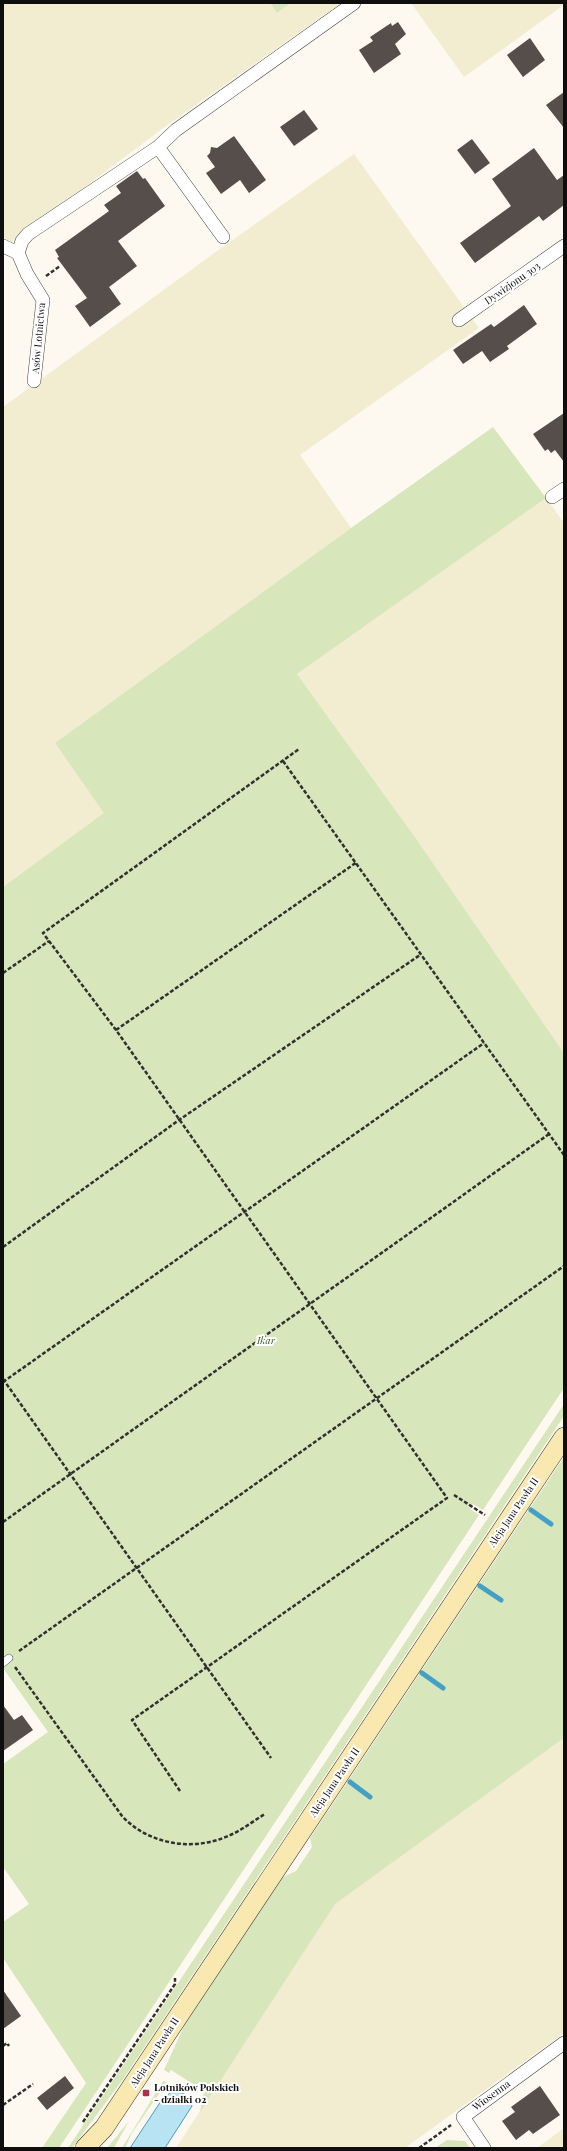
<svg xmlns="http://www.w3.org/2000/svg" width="567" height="2151" font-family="'Playfair Display',serif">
<rect width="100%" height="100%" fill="#fef9f0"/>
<path fill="#f2ecd1" d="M3,3H270L277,13L291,3H341L166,126L9,244L3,235Z
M411,3H564V5L464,77Z
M354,154L479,328L300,455L351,528L55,743L105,813L3,887V407L217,251Z
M546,498L564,523V1053L417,840L297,674Z
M564,1738V2033L405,2148H176L335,1903Z
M564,2128V2148H537Z"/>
<path fill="#d7e6bb" d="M270,3H291L277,13Z
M493,427L546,498L297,674L417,840L564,1053V1388L483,1510L473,1504L470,1509L479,1515L59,2148H42L86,2083L3,1958V1922L29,1904L3,1867V1764L48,1732L3,1668V887L104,813L55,743L351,528Z
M564,1404V1416L124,2078L72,2148H68Z
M564,1457V1738L335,1904L200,2112L204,2091L171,2070L169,2073L164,2070L185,2024L283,1877L296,1871L312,1847L310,1838Z
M163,2081L167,2082L132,2133L125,2148H122Z
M129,2121L114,2148H107Z
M447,2140L465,2141L470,2148H435Z"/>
<path fill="#b8e3f2" stroke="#44a0c4" d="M171,2092C182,2091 190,2095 192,2106L165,2148H130L161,2101Z"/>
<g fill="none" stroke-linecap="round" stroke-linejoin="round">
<path stroke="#44a0c4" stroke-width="5" d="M531,1510L551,1524
M480,1586L501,1600
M422,1673L443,1688
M350,1782L370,1797"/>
</g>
<path fill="#564e4b" d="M398,22L406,34L395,44L401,54L374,73L359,50L373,41L370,37L391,23L392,26Z
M530,38L545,60L523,77L507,55Z
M564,92V128L546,105Z
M304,110L318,129L294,146L280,127Z
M234,136L266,180L249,193L240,180L221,194L206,173L215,167L207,156L210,153L211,147L217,148Z
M472,139L490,163L475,174L457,150Z
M534,148L557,180L564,175V205L543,221L539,216L475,263L460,243L511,206L492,179Z
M137,171L143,179L145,178L165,206L118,241L137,266L109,287L121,304L90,327L75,306L87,298L57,258L59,257L55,250L109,211L104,205L121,193L116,186Z
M524,305L537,324L507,346L509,349L490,362L482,351L463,364L453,350L491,324L494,327Z
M564,413V462L555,450L551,453L548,449L545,451L533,434Z
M3,1705L14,1720L22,1715L33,1730L3,1751Z
M3,1990L21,2016L3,2029Z
M65,2076L74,2088L47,2110L37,2098Z
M540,2086L560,2115L533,2134L529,2130L516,2140L502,2121L515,2112L511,2107Z"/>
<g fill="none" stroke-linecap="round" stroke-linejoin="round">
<defs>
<path id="lane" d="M3,1663L9,1658"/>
<path id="street" d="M158,147L223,237
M3,246L18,253
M18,253L22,241L28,234L158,147L176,130L354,3
M18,253L27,274L43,300L34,381
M459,320L564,246
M552,497L564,489
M484,2148L463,2117L564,2043"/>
<path id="secondary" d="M85,2148L104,2128L564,1437"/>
</defs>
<use href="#lane" stroke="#414141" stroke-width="8"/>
<use href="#street" stroke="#414141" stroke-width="14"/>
<use href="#secondary" stroke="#303030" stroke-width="20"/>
<path stroke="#303030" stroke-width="2.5" stroke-dasharray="4 2" stroke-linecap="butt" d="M46,276L60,266
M283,761L564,1155
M3,973L49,941
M116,1030L357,862
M3,1247L179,1120L420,955
M3,1379L271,1758
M3,1382L484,1043
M454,1495L485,1515
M3,1522L549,1134
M19,1651L564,1266
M15,1667L122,1816C148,1844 192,1852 228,1836C241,1831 253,1821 265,1814
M180,1791L132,1720L447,1498L116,1030L43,933L299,749
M3,2046L7,2043L9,2046
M3,2105L33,2084
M83,2122L175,1984V1978
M419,2148L451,2125"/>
<use href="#lane" stroke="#fff" stroke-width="7"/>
<use href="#street" stroke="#fff" stroke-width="13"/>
<use href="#secondary" stroke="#f9e8af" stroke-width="19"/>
</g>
<rect fill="#b42f45" stroke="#fff" stroke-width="1.5" x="142" y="2089" width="8" height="8" rx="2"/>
<g text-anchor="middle" stroke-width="4" stroke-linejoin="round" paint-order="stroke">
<g font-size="10" fill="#0e0e0e" stroke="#fff">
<text transform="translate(512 283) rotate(-35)" y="4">Dywizjonu 303</text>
<text transform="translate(38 338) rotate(-85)" y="4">Asów Lotnictwa</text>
<text transform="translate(513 1512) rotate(-56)" y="4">Aleja Jana Pawła II</text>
<text transform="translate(334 1782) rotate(-56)" y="4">Aleja Jana Pawła II</text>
<text transform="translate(154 2052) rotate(-57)" y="4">Aleja Jana Pawła II</text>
<text transform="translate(491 2095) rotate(-36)" y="4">Wiosenna</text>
</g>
<g font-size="10" font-style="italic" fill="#376122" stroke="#fff">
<text x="266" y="1344">Ikar</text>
</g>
<g font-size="10" font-weight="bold" fill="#0e0e0e" stroke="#fff" text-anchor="start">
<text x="154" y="2091">Lotników Polskich<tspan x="154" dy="12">- działki 02</tspan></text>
</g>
</g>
<rect width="567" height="2151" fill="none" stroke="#0e0e0e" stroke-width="8"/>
</svg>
